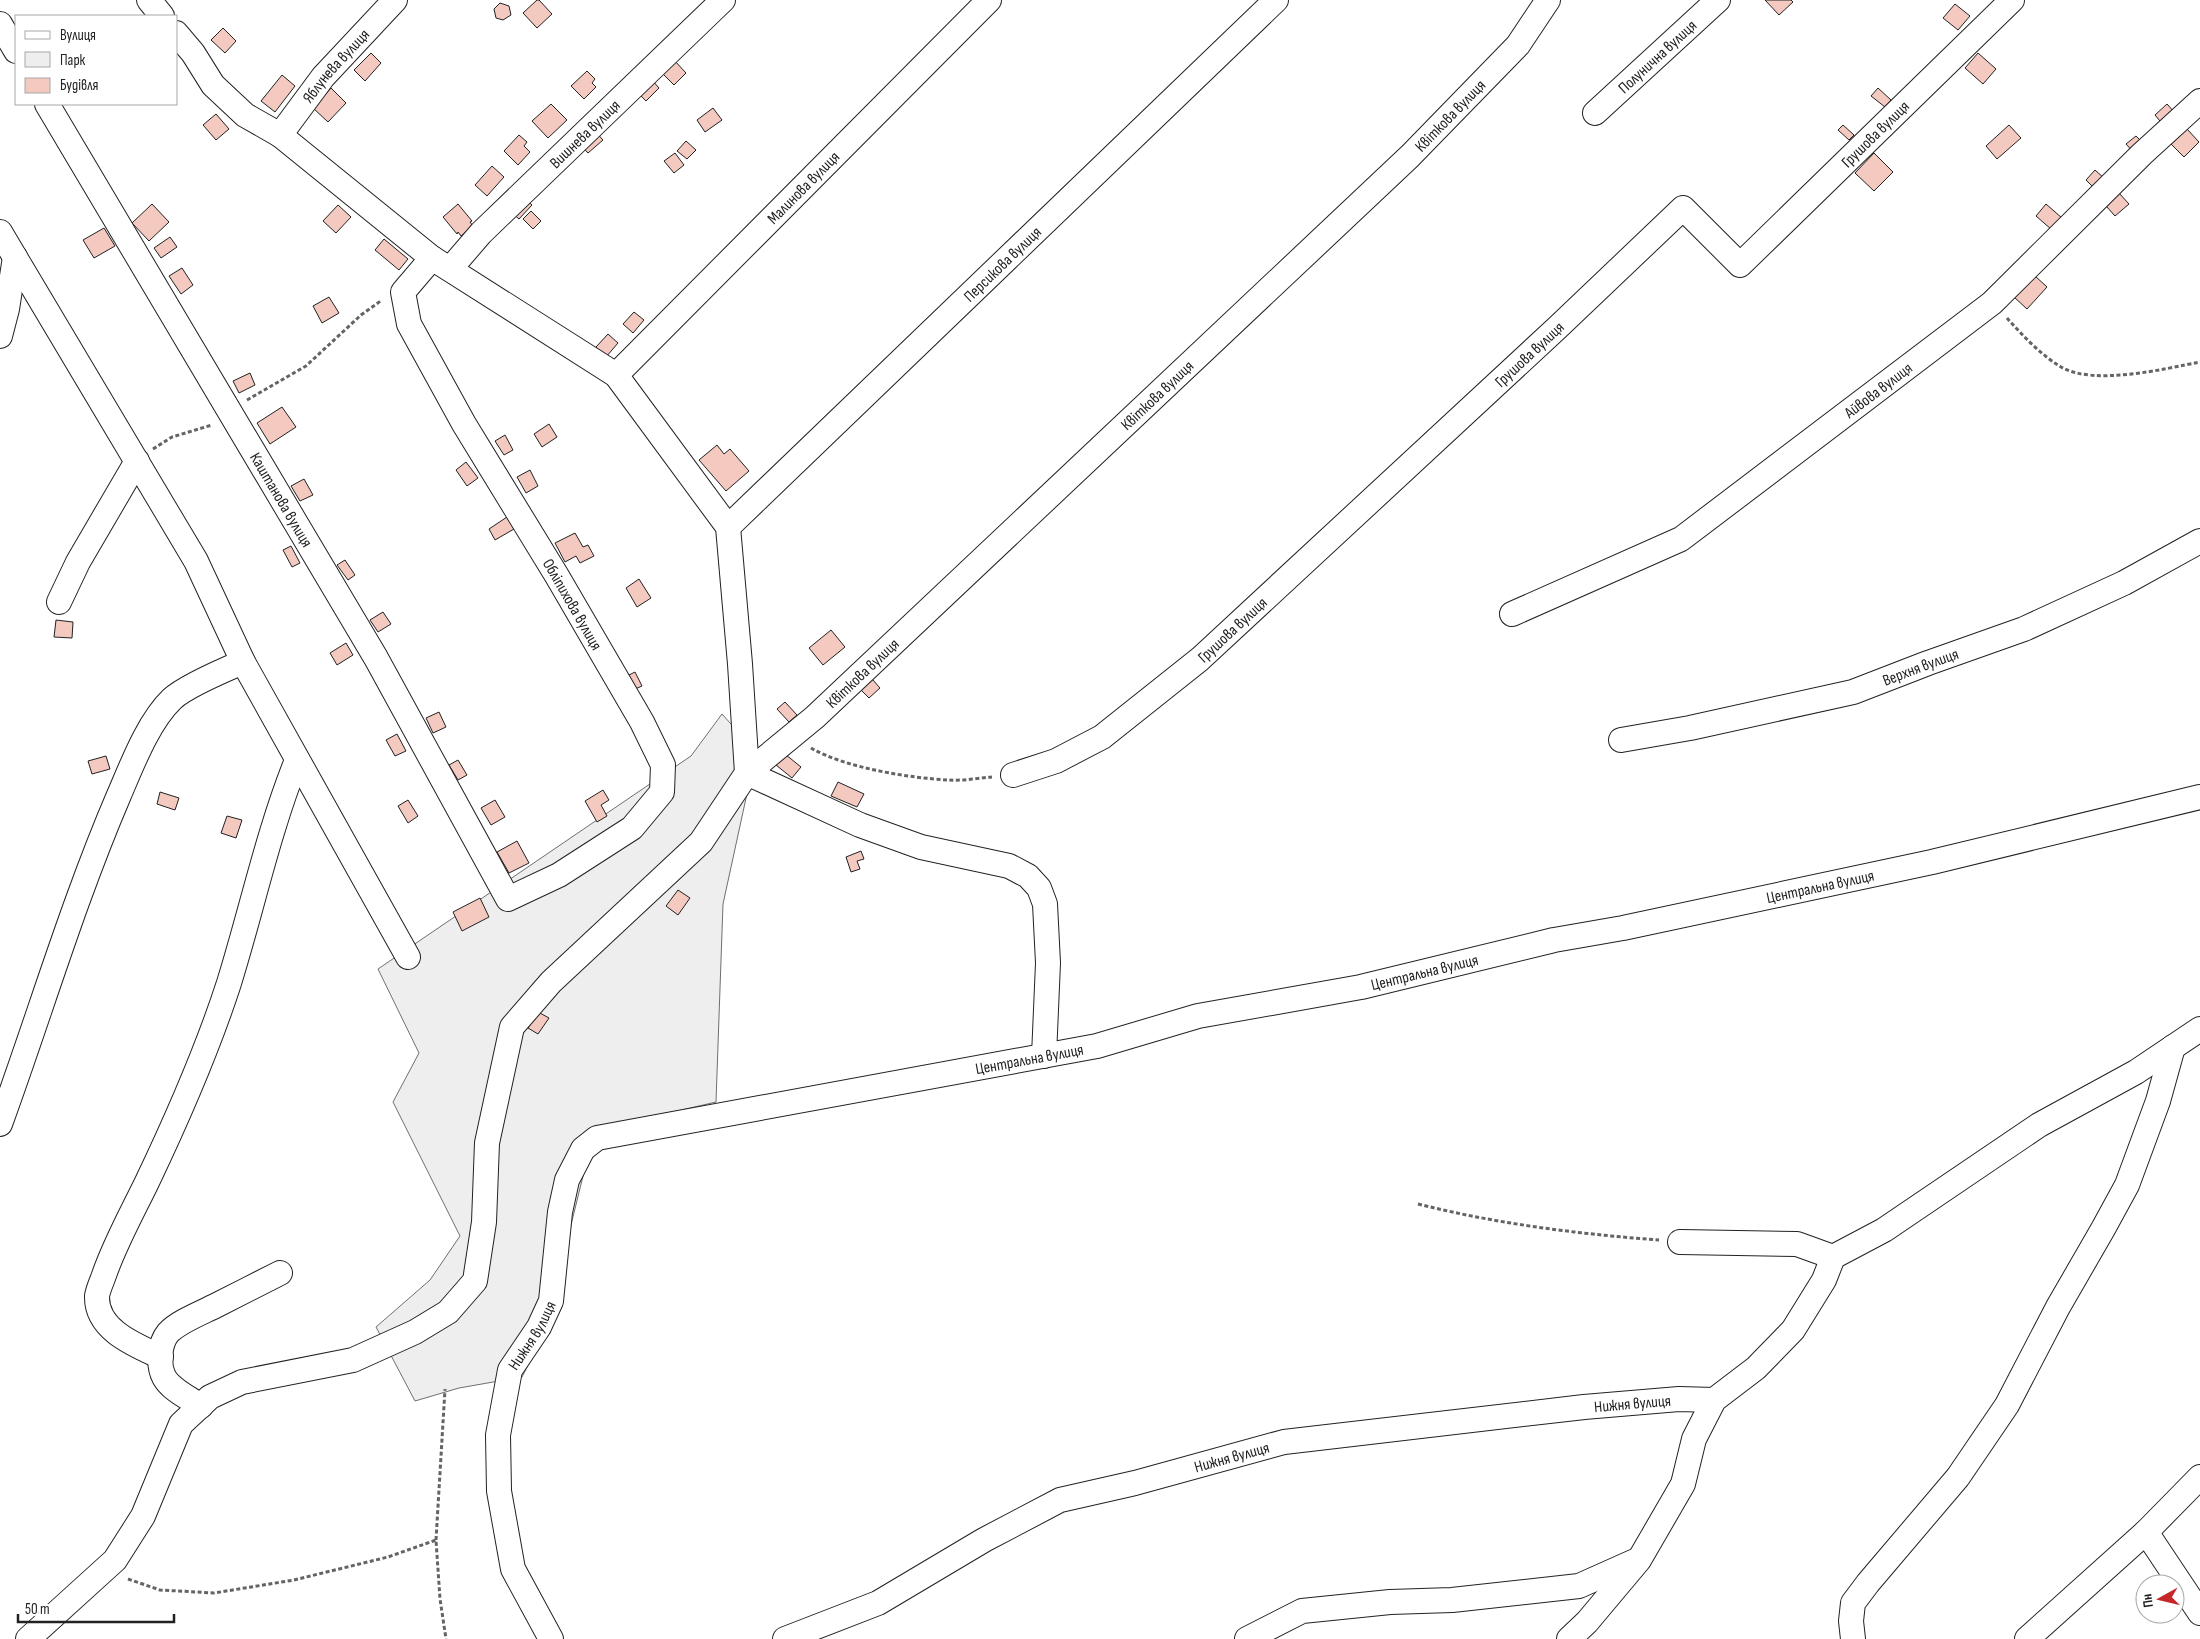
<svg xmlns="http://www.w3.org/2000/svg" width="2200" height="1639" font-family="'Sofia Sans Condensed',sans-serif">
<rect width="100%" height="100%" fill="#fff"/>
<path fill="#eee" stroke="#6f6f6f" d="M722,714L766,763L748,789L723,904L716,1102L609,1127L584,1172L571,1225L558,1306L522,1377L459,1388L415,1401L376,1327L430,1280L460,1236L393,1102L419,1053L378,969L691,756Z"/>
<path fill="#f3c9c0" stroke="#222" d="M537,0H539L552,14L537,28L523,13Z
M1765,0H1791L1793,2L1779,15Z
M500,3L509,6L511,15L503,20L496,18L494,9Z
M1955,4L1970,16L1958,30L1943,18Z
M223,28L236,41L225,53L211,40Z
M371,53L381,63L365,81L354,70Z
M1978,53L1996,69L1983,84L1965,68Z
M674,60L686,73L674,85L661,72Z
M587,71L595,79L592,83L596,87L584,99L571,86Z
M282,75L295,86L275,112L261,101Z
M651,79L659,88L646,101L638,93Z
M331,88L346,103L328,122L313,108Z
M1878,88L1891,100L1885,107L1871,96Z
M551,104L567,120L548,138L532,121Z
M2167,104L2176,114L2164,126L2155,115Z
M713,108L722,120L705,132L697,120Z
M216,114L229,129L216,140L203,125Z
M1843,125L1854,135L1849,140L1838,130Z
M2009,125L2021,138L1997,159L1986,146Z
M592,128L603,140L588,153L577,141Z
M2187,129L2199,142L2184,157L2171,144Z
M519,135L527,142L524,146L530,152L518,165L504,151Z
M2136,136L2144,144L2134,153L2126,144Z
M686,141L696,150L687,159L677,151Z
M675,153L684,165L674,173L664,161Z
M1874,153L1893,172L1874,191L1855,173Z
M492,166L504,177L487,196L475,185Z
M2095,170L2105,179L2095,189L2086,180Z
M2119,193L2129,204L2115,216L2106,206Z
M523,197L532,205L519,219L510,211Z
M152,204L169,222L149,241L132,223Z
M458,204L472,221L470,222L473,226L461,236L458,232L457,234L443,217Z
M2046,204L2062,218L2052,230L2036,216Z
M338,205L351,217L336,233L323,221Z
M531,211L541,221L533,229L523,219Z
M104,228L115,246L94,258L83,240Z
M170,237L177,247L161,258L154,248Z
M384,239L408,259L399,270L375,250Z
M182,268L193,285L181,294L169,276Z
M2034,275L2047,287L2027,309L2014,297Z
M329,297L339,313L322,323L313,306Z
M634,312L644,320L633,333L623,324Z
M608,334L618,343L606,357L596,347Z
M250,373L255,385L239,393L233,381Z
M282,407L296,427L270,444L257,423Z
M549,424L557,437L542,447L534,434Z
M505,435L513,450L504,455L495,441Z
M717,445L724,454L730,449L749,471L726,491L699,460Z
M466,462L478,478L467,486L456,470Z
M530,470L538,486L526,493L517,477Z
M304,479L313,495L300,501L291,486Z
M507,517L514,529L495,540L489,529Z
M575,533L583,547L588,545L594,556L580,563L576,556L565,562L555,543Z
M291,546L300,563L292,567L283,550Z
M345,560L355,575L348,580L337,565Z
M639,579L651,598L637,607L626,588Z
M383,612L391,624L378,632L370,620Z
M56,620L73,622L72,638L54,637Z
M831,630L845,647L823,665L809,648Z
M346,643L353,655L337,665L330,653Z
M635,672L642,686L633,690L625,677Z
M872,679L880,688L869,698L861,690Z
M785,702L797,715L789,722L777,709Z
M439,712L446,727L433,733L426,718Z
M397,734L406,751L395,756L386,740Z
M785,754L801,767L792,778L776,765Z
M106,756L110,769L92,774L88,761Z
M458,760L467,775L458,780L449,765Z
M838,782L864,794L857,807L831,796Z
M603,790L609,800L601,805L607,816L597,822L585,801Z
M160,792L179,798L175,810L157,804Z
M408,800L418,816L408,823L398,806Z
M495,800L505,817L491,825L481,808Z
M227,816L242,820L236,838L221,833Z
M517,841L529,863L509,873L497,852Z
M861,851L864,859L857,861L860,869L851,872L846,857Z
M678,890L690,898L678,915L666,906Z
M480,898L489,917L462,931L453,912Z
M538,1012L549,1018L538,1034L528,1028Z"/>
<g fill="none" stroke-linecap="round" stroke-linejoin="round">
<defs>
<g id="minor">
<path d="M149,0L162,16"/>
<path d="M0,24L16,51"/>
<path id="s1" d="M47,104L376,658L508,899L559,875L632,828L662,792L663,765L642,722L557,576L464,424L409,324L403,292L432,258"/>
<path id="s2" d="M1595,113L1718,0"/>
<path id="s3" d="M280,135L323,77L395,0"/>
<path d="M0,232L196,561L243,662L408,957"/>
<path id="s4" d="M450,269L481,233L723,0"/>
<path d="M0,336L7,309L15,257"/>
<path id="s5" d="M616,375L989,0"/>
<path id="s6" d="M728,527L1276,0"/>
<path d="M59,602L78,562L137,461"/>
<path id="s7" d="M1512,614L1681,539L1992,303L2142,154L2200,101"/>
<path id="s8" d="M1621,740L1690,728L1853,692L1928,663L2024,629L2124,583L2200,541"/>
<path id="s9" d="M1013,775L1056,761L1102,737L1200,659L1557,328L1683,208L1740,265L2012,0"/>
<path id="s10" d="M1044,1056L1048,963L1045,904L1039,888L1028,876L1009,866L921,847L860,825L747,773L815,717L1410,156L1518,45L1548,0"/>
<path d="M0,1124C40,1014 73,902 119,795C132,765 148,722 172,699C186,686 224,670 243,662"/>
<path d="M1680,1242L1797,1244L1833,1257"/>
<path d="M161,1357C135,1345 96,1330 97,1296C98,1290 101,1283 103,1278C114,1245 132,1213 147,1182C178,1117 207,1051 229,983C252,909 268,832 297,760"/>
<path d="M201,1406C189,1398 171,1390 164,1377C158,1365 159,1344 168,1333C178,1322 201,1313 215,1306C237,1295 258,1284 280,1273"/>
<path d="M2146,1532L2200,1613"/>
<path d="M28,1639L115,1560L143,1516L181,1424L210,1397L242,1382L353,1360L415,1332L448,1312L475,1281L484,1222L487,1143L512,1027L551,982L701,842L747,773L740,664L728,527L616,375L432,258L280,135L245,115L213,85L193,53L176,33"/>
<path id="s11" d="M551,1639L513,1569L499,1491L498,1435L510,1370L539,1327L551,1301L560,1212L567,1180L583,1149L597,1138L1097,1046L1198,1016L1361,987L1554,940L1623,928L1932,862L2200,797"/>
<path id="s12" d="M785,1639L878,1603L984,1540L1060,1500L1135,1483L1284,1442L1584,1407L1679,1399L1714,1400"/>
<path d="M1247,1639L1302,1611L1390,1602L1452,1600L1579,1586L1635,1561"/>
<path d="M1569,1639L1587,1622L1639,1560L1683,1484L1694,1439L1714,1400L1756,1368L1793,1330L1824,1280L1833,1257L1884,1230L2039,1125L2136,1072L2200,1029"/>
<path d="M1853,1639L1851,1621L1853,1603L1868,1583L1958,1477L2007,1405L2058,1307L2103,1229L2127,1185L2158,1101L2173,1047"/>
<path d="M2027,1639L2146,1532L2200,1477"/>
</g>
</defs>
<use href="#minor" stroke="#222" stroke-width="26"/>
<path stroke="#646464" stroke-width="3" stroke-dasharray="4 2.5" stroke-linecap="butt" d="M2007,318C2022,335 2041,355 2061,367C2094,386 2164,369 2200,362
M247,400L306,366L361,315L382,300
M153,449L172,437L212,425
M811,748C846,768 909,778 949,780C963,781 978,778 992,777
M1418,1204C1498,1224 1578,1234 1659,1240
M436,1540L445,1389
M128,1579L160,1590L214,1593L294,1580L388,1557L436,1540L440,1599L446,1639"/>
<use href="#minor" stroke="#fff" stroke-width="24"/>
</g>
<g text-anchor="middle" stroke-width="4" stroke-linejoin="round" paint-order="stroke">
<g font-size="16" fill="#222" stroke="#fff">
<text dy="6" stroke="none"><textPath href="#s2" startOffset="84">Полунична вулиця</textPath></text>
<text dy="6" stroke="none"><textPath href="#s3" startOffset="89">Яблунева вулиця</textPath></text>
<text dy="6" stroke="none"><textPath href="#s10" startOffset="1449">Квіткова вулиця</textPath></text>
<text dy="6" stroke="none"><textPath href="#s4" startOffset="191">Вишнева вулиця</textPath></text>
<text dy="6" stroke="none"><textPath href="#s9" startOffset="1152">Грушова вулиця</textPath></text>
<text dy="6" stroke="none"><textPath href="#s5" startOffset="265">Малинова вулиця</textPath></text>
<text dy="6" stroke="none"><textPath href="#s6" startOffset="380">Персикова вулиця</textPath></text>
<text dy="6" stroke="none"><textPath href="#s9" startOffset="671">Грушова вулиця</textPath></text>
<text dy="6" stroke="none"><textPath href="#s7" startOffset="432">Айвова вулиця</textPath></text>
<text dy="6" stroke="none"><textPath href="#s10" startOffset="1044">Квіткова вулиця</textPath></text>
<text dy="6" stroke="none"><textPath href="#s1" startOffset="460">Каштанова вулиця</textPath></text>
<text transform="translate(573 604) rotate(60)" y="6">Обліпихова вулиця</text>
<text dy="6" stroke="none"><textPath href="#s9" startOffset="266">Грушова вулиця</textPath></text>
<text dy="6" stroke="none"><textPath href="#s8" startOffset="309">Верхня вулиця</textPath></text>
<text dy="6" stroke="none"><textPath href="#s10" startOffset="639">Квіткова вулиця</textPath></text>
<text dy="6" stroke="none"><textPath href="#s11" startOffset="1786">Центральна вулиця</textPath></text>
<text dy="6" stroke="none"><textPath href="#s11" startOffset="1381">Центральна вулиця</textPath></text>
<text dy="6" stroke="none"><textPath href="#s11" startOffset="976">Центральна вулиця</textPath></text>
<text dy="6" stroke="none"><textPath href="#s11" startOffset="322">Нижня вулиця</textPath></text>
<text dy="6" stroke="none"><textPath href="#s12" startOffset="891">Нижня вулиця</textPath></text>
<text dy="6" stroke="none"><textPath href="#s12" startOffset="486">Нижня вулиця</textPath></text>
</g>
</g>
<rect x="15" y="15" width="162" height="90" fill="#ffffff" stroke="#a7a7a7"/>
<rect x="25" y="31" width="25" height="8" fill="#ffffff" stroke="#a7a7a7"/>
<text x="60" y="40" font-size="15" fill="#222222">Вулиця</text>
<rect x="25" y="52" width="25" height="15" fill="#eeeeee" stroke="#a7a7a7"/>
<text x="60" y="65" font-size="15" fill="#222222">Парк</text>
<rect x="25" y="78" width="25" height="15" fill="#f3c9c0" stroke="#a7a7a7"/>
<text x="60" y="90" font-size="15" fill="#222222">Будівля</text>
<g transform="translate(2160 1599) rotate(262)"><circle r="24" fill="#ffffff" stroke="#a7a7a7"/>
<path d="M0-4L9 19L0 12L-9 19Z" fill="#c62828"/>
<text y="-8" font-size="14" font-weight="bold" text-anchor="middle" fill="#222222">Пн</text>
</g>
<path d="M18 1614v8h156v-8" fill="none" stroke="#222222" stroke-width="2.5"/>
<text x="25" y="1614" font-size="15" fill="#222222" stroke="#ffffff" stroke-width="4" paint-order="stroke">50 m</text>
</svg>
